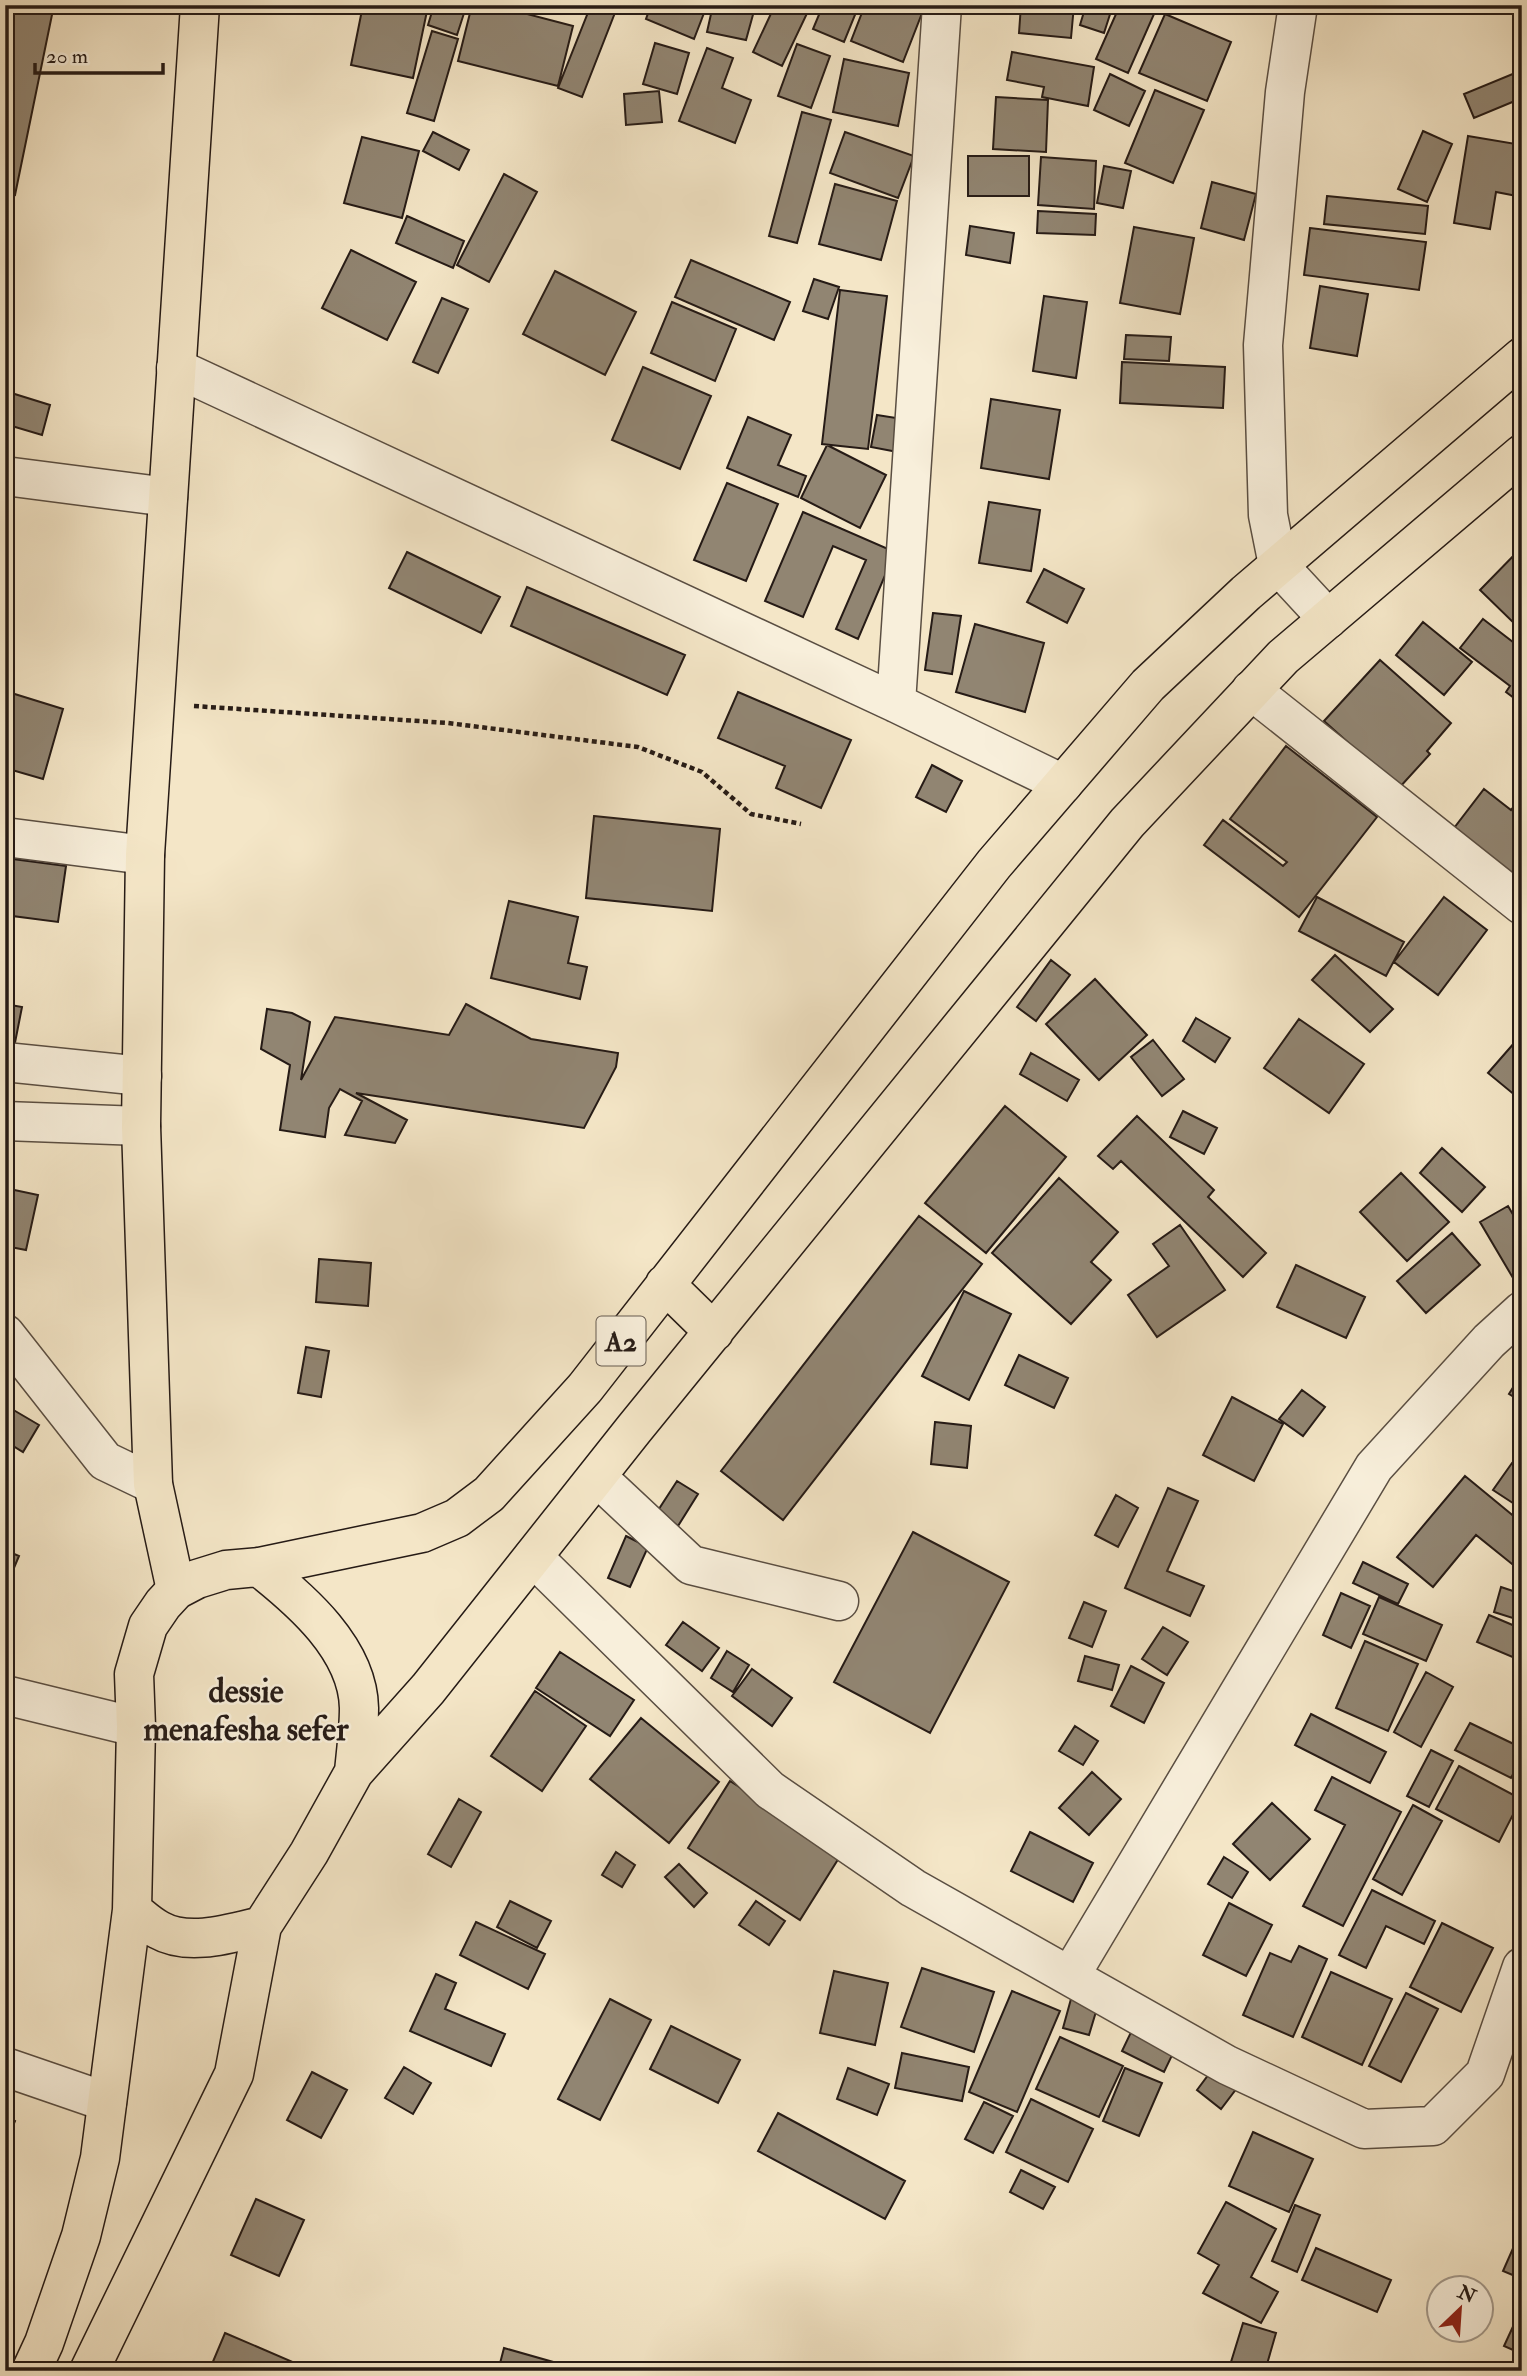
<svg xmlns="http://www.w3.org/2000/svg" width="1527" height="2376" font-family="'IM FELL Double Pica',serif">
<rect width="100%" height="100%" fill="#f4e6c7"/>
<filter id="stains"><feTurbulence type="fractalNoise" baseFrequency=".00286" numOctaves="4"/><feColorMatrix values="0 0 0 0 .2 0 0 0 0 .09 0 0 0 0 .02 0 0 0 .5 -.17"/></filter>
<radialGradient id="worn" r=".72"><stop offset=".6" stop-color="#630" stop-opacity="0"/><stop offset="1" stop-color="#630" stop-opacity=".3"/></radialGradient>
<path fill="#918572" stroke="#261b16" stroke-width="2" d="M5,5H54L15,195L5,193Z
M363,5H400L427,11L413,78L351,65Z
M434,5L466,7L457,35L428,25Z
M472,5H493L573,26L558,86L458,61Z
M591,5H618L582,97L558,88Z
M651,5H685L704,13L694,39L646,19Z
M713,5H731L754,11L746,40L707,32Z
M775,5H811L782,66L753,52Z
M823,5H859L844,42L813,29Z
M865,5H916L924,8L903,62L851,41Z
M1021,5H1074L1071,38L1019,33Z
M1086,5H1113L1104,33L1080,25Z
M1120,5H1158L1128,73L1096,59Z
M1165,14L1231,42L1207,101L1139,73Z
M432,31L458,39L434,121L407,113Z
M655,43L689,53L677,94L643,84Z
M797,44L830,56L811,108L778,96Z
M707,48L733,58L722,88L751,100L735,143L679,121Z
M1012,52L1094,67L1088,106L1042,97L1044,87L1007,80Z
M844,59L909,73L898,126L833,112Z
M1520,71L1522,98L1474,118L1464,94Z
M1110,74L1145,91L1129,126L1094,110Z
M1155,90L1204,110L1173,183L1125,163Z
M659,91L662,122L626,125L624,94Z
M996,97L1048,100L1046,152L993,149Z
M802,112L831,120L797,243L769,236Z
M1423,131L1452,144L1427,202L1398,189Z
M433,132L469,150L459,170L423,151Z
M845,132L914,156L898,198L830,173Z
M1468,136L1522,145V197L1496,192L1490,229L1454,223Z
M362,137L419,151L402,218L344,203Z
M968,156H1029V196H968Z
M1041,157L1096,161L1094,209L1038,205Z
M1104,166L1131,171L1123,208L1097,203Z
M504,174L537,192L489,282L457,265Z
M1212,182L1256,194L1244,240L1201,228Z
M835,184L897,201L881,260L819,244Z
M1327,196L1428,206L1425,234L1324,224Z
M1038,211L1096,214L1095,235L1037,233Z
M407,216L464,241L453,268L396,243Z
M970,226L1014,233L1010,263L966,255Z
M1134,227L1194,238L1180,314L1120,303Z
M1310,228L1426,242L1419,290L1304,275Z
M5,247L11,248L5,283Z
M351,250L416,282L387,340L322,308Z
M691,260L790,302L774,340L675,297Z
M555,271L636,312L605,375L523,334Z
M814,279L839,287L828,319L803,311Z
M1320,286L1368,294L1357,356L1310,348Z
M840,290L887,296L868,449L822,444Z
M1044,296L1087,302L1076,378L1033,371Z
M442,298L468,309L438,373L413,362Z
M672,302L736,329L715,381L651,353Z
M1126,335L1171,337L1169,361L1124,359Z
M1122,362L1225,367L1223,408L1120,403Z
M643,367L711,396L680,469L612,440Z
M5,391L50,405L42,435L5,424Z
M991,399L1060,410L1049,479L981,468Z
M877,415L909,420L903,453L871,447Z
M748,417L791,435L778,465L806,476L798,497L727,468Z
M827,445L886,475L860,528L801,498Z
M727,483L778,504L746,581L694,560Z
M989,502L1040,510L1031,571L979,563Z
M803,512L895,552L858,639L836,629L866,560L833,546L803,617L765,601Z
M1522,547V631L1480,590Z
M407,552L500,597L481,633L389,588Z
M1044,569L1084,589L1067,623L1027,602Z
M527,587L685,655L667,695L511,626Z
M933,613L961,616L952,674L925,670Z
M1483,619L1522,649V704L1506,692L1510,686L1460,648Z
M1423,622L1472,662L1444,695L1396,655Z
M975,624L1044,643L1025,712L956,692Z
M1380,660L1451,723L1427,751L1430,754L1399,788L1324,721Z
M5,691L63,709L43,779L5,768Z
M738,692L851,740L821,808L776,788L785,766L718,738Z
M1286,746L1377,817L1299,917L1204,845L1223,820L1283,866L1287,862L1230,819Z
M932,765L962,781L946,812L916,797Z
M1484,789L1511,810L1522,796V883L1451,832Z
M594,816L720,829L712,911L586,898Z
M5,858L66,866L58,922L5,915Z
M1317,897L1404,942L1386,976L1299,931Z
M1444,897L1487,930L1438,995L1394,962Z
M509,901L578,917L568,963L587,967L580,999L491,978Z
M1335,955L1393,1009L1370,1032L1312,980Z
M1051,960L1070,975L1036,1021L1017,1007Z
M1095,979L1147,1035L1099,1080L1046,1024Z
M5,1004L22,1007L12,1058L5,1057Z
M466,1004L531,1039L618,1053L616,1067L584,1128L356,1093L407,1120L395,1143L345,1135L362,1101L340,1089L329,1108L325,1137L280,1130L290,1065L261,1049L267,1009L292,1013L310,1022L301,1080L335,1017L449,1035Z
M1196,1018L1230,1038L1215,1062L1183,1041Z
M1299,1019L1364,1064L1329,1113L1264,1068Z
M1522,1034V1101L1488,1073Z
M1153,1040L1184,1079L1162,1096L1131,1057Z
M1031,1053L1079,1080L1067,1101L1020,1074Z
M1005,1106L1066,1157L986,1253L925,1203Z
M1183,1111L1217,1128L1204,1154L1170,1137Z
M1137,1116L1214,1190L1208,1197L1266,1253L1243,1277L1121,1161L1113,1169L1098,1156Z
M1442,1148L1485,1187L1462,1212L1420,1173Z
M1401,1173L1449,1222L1407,1261L1360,1212Z
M1059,1178L1118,1232L1091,1262L1111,1280L1071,1324L992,1253Z
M5,1188L38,1195L26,1250L5,1246Z
M1508,1206L1522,1230V1273L1513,1278L1480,1222Z
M919,1216L982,1264L783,1520L721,1471Z
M1180,1225L1225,1290L1157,1337L1128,1295L1169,1266L1153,1244Z
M1452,1233L1480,1265L1426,1313L1397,1281Z
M319,1259L371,1263L368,1306L316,1302Z
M1296,1265L1365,1297L1346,1338L1277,1307Z
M964,1291L1011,1314L969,1400L922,1376Z
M306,1347L329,1351L321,1397L298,1393Z
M1019,1355L1068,1378L1054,1408L1005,1385Z
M1522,1373V1402L1509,1394Z
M1302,1390L1325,1407L1303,1436L1279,1419Z
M1232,1397L1283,1424L1254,1481L1203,1455Z
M5,1405L39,1425L23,1452L5,1441Z
M935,1422L971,1426L967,1468L931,1464Z
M1512,1463L1522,1469V1509L1493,1490Z
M1465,1476L1522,1523V1563L1517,1568L1476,1535L1433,1587L1397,1557Z
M677,1481L698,1494L678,1526L657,1512Z
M1168,1488L1198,1501L1167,1571L1204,1586L1190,1616L1125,1588Z
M1116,1495L1138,1508L1118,1547L1095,1535Z
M913,1532L1009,1582L930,1733L834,1682Z
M626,1536L648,1547L630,1587L608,1578Z
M5,1550L19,1556L5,1589Z
M1363,1562L1408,1584L1398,1604L1353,1583Z
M1501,1587L1522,1594V1621L1494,1612Z
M1341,1593L1370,1606L1351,1648L1323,1635Z
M1379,1597L1442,1625L1426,1661L1363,1634Z
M1084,1602L1106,1611L1092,1647L1069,1638Z
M1489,1615L1522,1629V1661L1477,1642Z
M683,1622L719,1648L702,1671L666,1645Z
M1163,1627L1188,1642L1167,1675L1142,1659Z
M1365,1641L1418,1664L1388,1731L1336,1708Z
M727,1651L749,1665L733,1692L711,1678Z
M560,1652L634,1700L610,1736L536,1688Z
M1085,1656L1119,1665L1112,1690L1078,1681Z
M1131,1666L1164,1683L1144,1723L1111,1706Z
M752,1669L792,1698L772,1726L732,1696Z
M1426,1672L1453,1687L1421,1747L1394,1732Z
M535,1691L586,1726L542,1791L491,1756Z
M1311,1714L1386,1752L1370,1783L1295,1745Z
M641,1718L719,1782L669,1843L590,1779Z
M1470,1723L1522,1748V1757L1511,1778L1455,1750Z
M1075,1726L1098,1741L1083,1765L1059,1751Z
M1431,1750L1453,1761L1429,1807L1407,1796Z
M1459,1766L1521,1799L1499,1842L1436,1809Z
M1092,1772L1121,1799L1089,1835L1059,1808Z
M1332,1777L1401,1812L1343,1926L1303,1906L1345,1825L1315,1810Z
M730,1781L842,1853L800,1920L688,1848Z
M459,1799L481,1812L451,1867L428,1854Z
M1272,1803L1310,1839L1270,1880L1233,1844Z
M1413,1805L1442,1821L1402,1895L1373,1879Z
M1030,1832L1093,1863L1073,1902L1011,1871Z
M616,1852L635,1865L622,1887L602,1875Z
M1224,1857L1248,1872L1232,1898L1208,1884Z
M679,1864L707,1893L694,1907L665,1877Z
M1372,1890L1435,1921L1424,1944L1386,1926L1366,1968L1339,1955Z
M510,1901L551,1921L537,1948L497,1927Z
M756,1901L785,1921L769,1945L739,1925Z
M1229,1903L1272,1925L1246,1976L1203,1955Z
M476,1922L545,1954L528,1989L460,1955Z
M1442,1923L1493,1948L1461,2012L1410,1987Z
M1299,1946L1327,1959L1293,2037L1243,2015L1270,1953L1291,1962Z
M5,1959L11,1961L5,1981Z
M922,1968L994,1992L974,2052L901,2027Z
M834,1971L888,1983L875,2045L820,2033Z
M1331,1972L1392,1999L1362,2065L1302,2037Z
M436,1974L456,1983L445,2009L505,2034L491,2066L410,2031Z
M1074,1988L1101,1995L1089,2035L1063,2028Z
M1012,1991L1060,2011L1017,2112L969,2092Z
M1406,1993L1438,2009L1401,2082L1369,2066Z
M610,1999L651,2020L600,2120L558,2099Z
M671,2026L740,2060L718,2103L650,2069Z
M1134,2026L1176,2047L1164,2072L1122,2051Z
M1060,2037L1123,2066L1099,2117L1036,2089Z
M902,2053L969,2067L962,2101L895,2088Z
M1215,2066L1240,2084L1221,2109L1197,2090Z
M404,2067L431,2083L413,2114L385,2098Z
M848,2068L889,2084L877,2115L837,2099Z
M1125,2068L1162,2083L1139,2136L1103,2121Z
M312,2072L347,2090L321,2138L287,2120Z
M1031,2099L1093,2129L1068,2182L1006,2152Z
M984,2102L1013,2116L993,2153L965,2139Z
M778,2113L905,2181L885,2219L758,2151Z
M5,2116L15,2121L5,2146Z
M1253,2132L1313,2159L1289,2212L1229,2186Z
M1021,2170L1055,2187L1043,2209L1010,2192Z
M256,2199L304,2220L279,2276L231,2255Z
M1226,2202L1276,2229L1251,2277L1278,2292L1261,2323L1203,2293L1219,2265L1198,2253Z
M1295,2205L1320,2215L1297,2272L1272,2261Z
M1522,2228V2279L1503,2271Z
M1316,2248L1391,2280L1377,2312L1302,2280Z
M1522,2307V2354L1504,2346Z
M1243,2323L1276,2333L1265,2371L1231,2362Z
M225,2333L302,2366L301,2371H209Z
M504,2348L585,2371H498Z"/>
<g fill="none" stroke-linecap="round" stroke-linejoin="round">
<defs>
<path id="minor" d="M1298,5L1285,92L1263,345L1268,515L1278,565L1328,619
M176,368L896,703L1063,784
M5,476L168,497
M1251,690L1522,905
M896,703L942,5
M5,837L145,855
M5,1062L142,1076
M5,1121L141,1126
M5,1334L105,1461L153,1484
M597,1477L691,1565L839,1601
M533,1557L770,1790L913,1888L1227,2065L1364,2129L1433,2126L1485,2074L1522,1967
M5,1695L136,1727
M1070,1976L1374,1467L1489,1341L1522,1311
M5,2067L107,2102"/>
<path id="major" d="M176,1590L153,1484L141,1126L145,855L200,5"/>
<path id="highway" d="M665,1284L714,1332
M259,1567C301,1600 358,1649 359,1708C359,1729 356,1751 354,1772
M132,1910C141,1917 149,1925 159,1930C189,1947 232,1933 262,1926
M31,2371L44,2343L81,2236L100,2158L132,1910L136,1727L134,1674L148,1626L163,1604L176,1590L197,1579L226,1570L259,1567L422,1533L457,1518L489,1494L585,1388L994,864L1148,685L1246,593L1522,357
M89,2371L234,2074L262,1926L309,1853L354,1772L428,1689L634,1429L1127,823L1283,657L1522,454"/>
</defs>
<use href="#minor" stroke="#5a4e42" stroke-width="41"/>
<use href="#major" stroke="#261b16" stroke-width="41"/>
<use href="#highway" stroke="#261b16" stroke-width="41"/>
<path stroke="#261b16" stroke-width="4.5" stroke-dasharray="5 3.5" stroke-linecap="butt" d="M194,706L448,723L638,747L702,772L751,814L801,824"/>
<use href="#minor" stroke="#f8efdb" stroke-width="38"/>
<use href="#major" stroke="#f4e6c7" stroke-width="38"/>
<use href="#highway" stroke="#f4e6c7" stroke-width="38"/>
</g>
<g text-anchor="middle" stroke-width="5" stroke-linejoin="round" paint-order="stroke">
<rect fill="#f8efdb" stroke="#655b51" stroke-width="2" x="596.5" y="1316.5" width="49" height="49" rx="5"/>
<g font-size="28" font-weight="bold" fill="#261b16">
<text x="621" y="1351">A2</text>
</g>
<g font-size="33" font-weight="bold" fill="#261b16" stroke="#f8efdb">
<text x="246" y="1702">dessie<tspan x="246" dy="38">menafesha sefer</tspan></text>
</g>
</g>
<rect width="1527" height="2376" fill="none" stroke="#f4e6c7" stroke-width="28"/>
<rect x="7" y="7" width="1513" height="2362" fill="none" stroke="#261b16" stroke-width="3.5"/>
<rect x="14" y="14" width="1499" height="2348" fill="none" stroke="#261b16" stroke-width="2"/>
<g transform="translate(1460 2309) rotate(25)"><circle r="33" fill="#f8efdb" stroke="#a49a8c" stroke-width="2"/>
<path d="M0-5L12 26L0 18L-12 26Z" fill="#8f2418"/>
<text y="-10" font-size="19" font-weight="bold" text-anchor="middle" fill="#261b16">N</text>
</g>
<path d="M35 63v10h128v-10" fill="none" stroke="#261b16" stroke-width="3.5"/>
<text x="46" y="63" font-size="21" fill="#261b16" stroke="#f8efdb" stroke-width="5" paint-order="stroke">20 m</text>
<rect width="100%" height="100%" filter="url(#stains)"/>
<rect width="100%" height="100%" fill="url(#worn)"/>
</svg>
